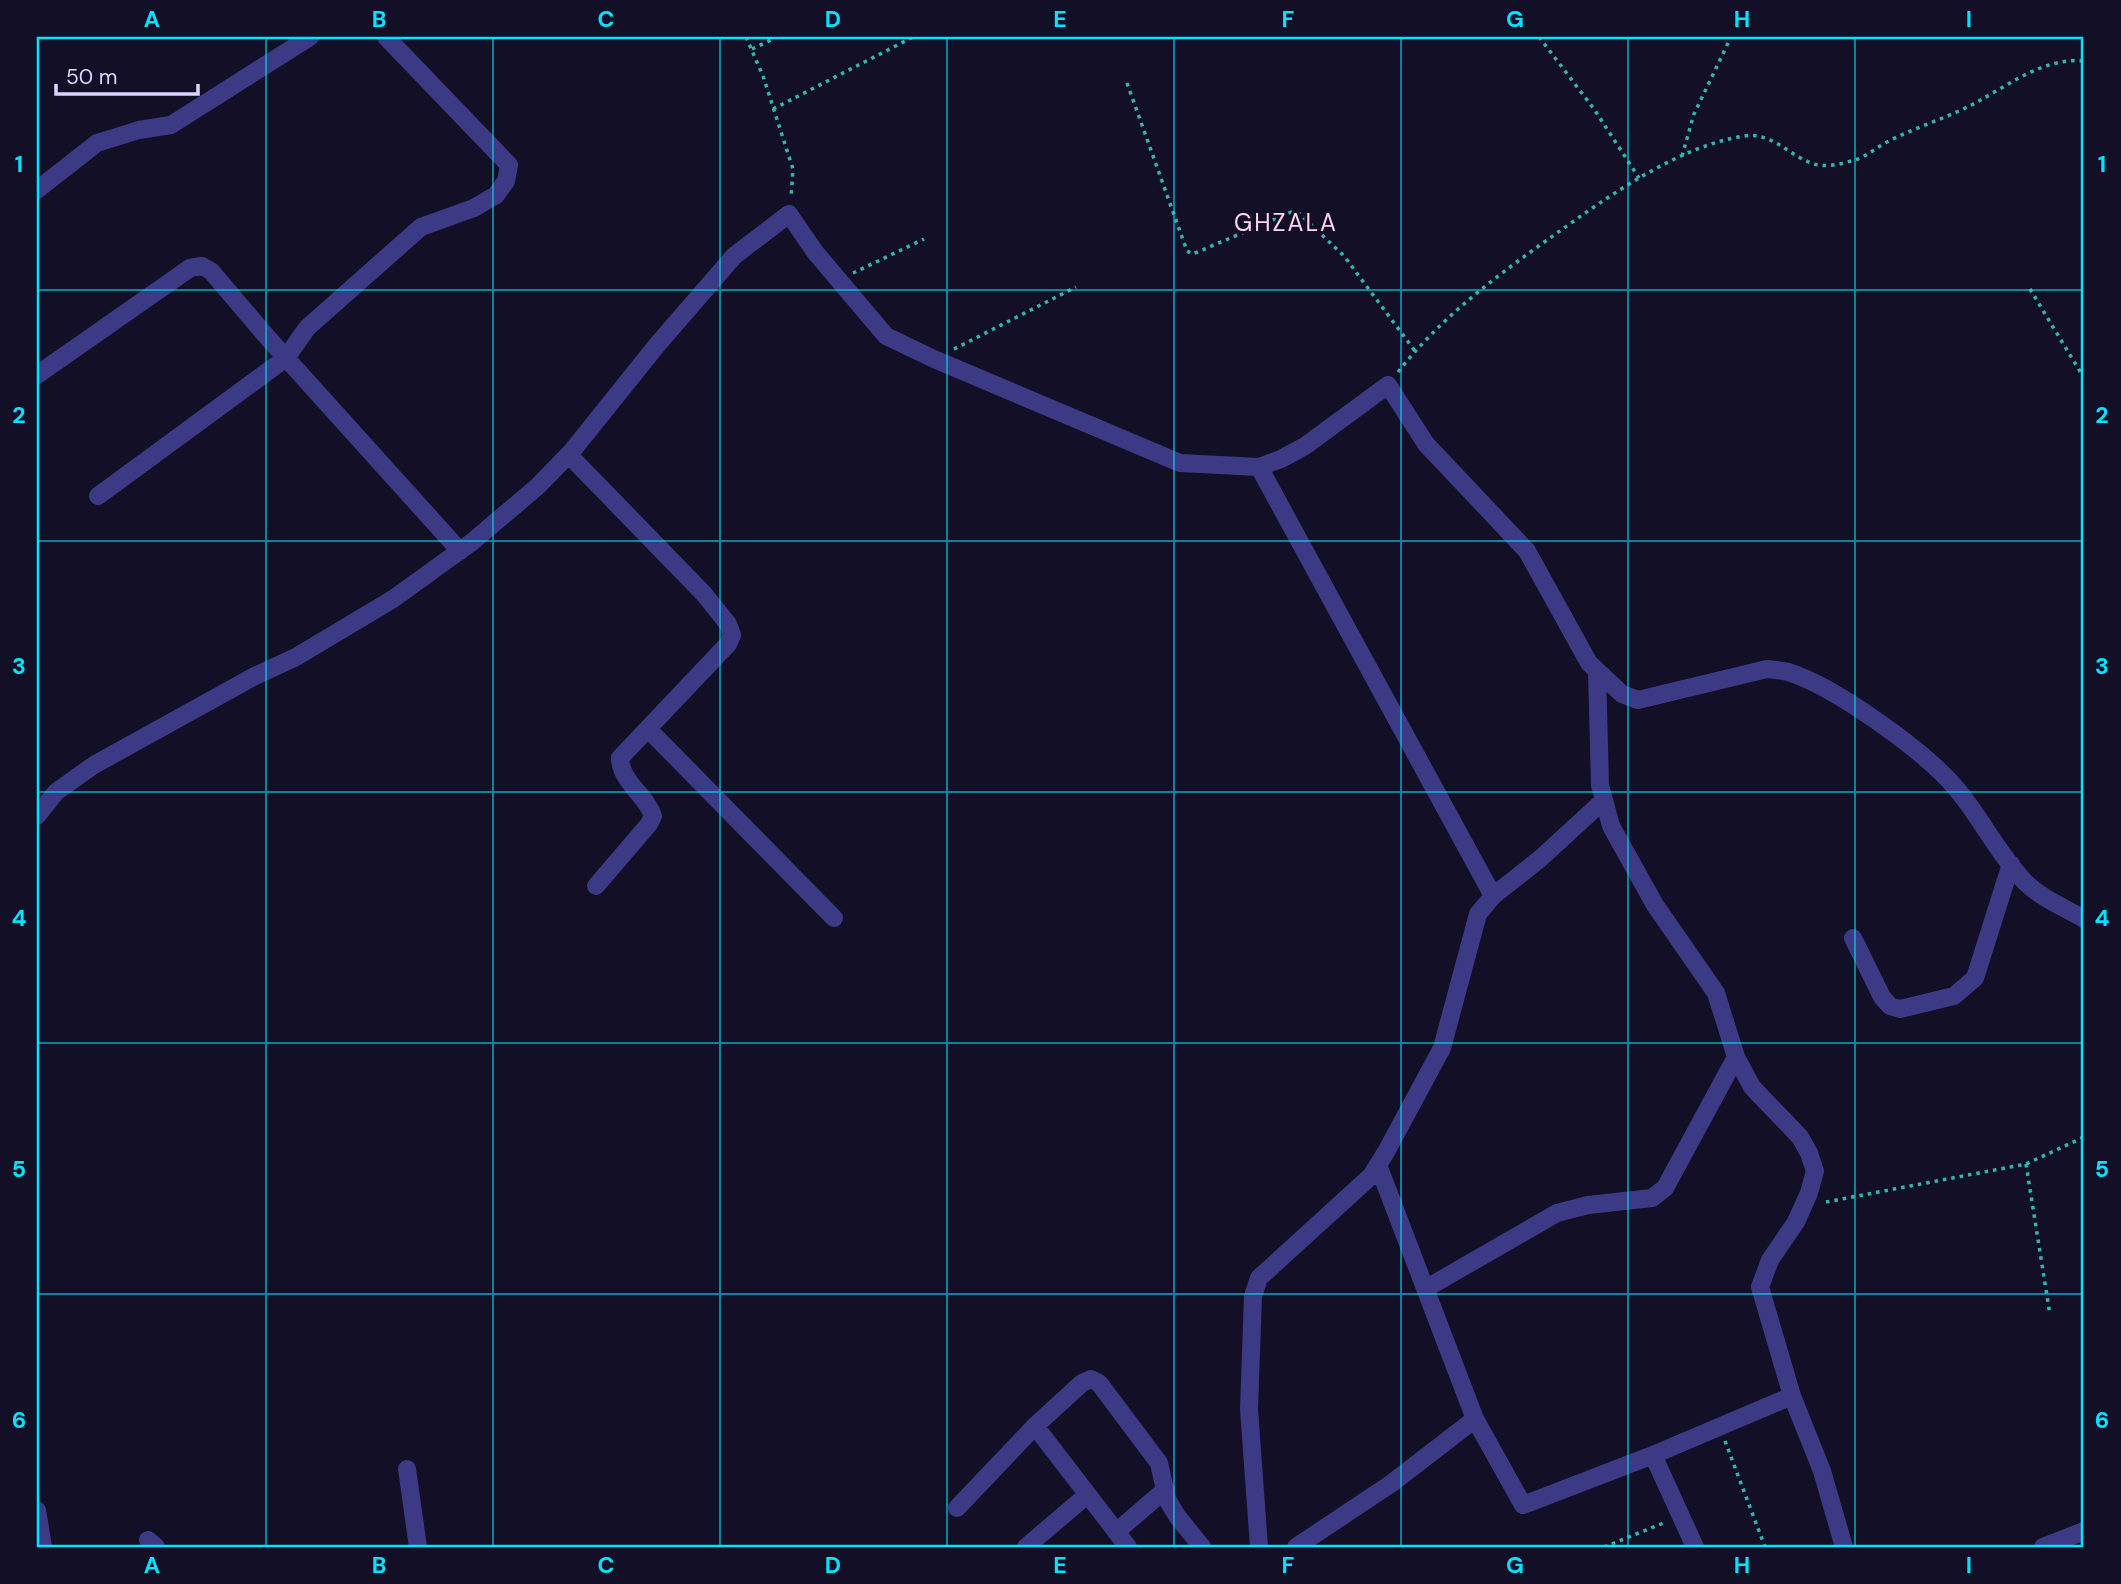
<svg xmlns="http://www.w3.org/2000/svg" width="2121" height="1584" font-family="'DM Sans',sans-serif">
<rect width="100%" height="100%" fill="#130f26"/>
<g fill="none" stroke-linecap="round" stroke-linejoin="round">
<path stroke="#2fb8b0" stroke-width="3.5" stroke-dasharray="3.5 5" stroke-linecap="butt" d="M746,37L763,76L793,169L791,198
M1539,37L1594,109L1639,178
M752,49L777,37
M1127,83L1187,251L1192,254L1200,251L1291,212L1300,214L1344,256L1415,351
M773,109L913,37
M1682,156L1694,114L1731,37
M853,273L924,239
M2030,289L2084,378
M954,349L1076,287
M1398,372C1442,316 1499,274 1557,233C1610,195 1679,146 1744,136C1771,132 1788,154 1811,163C1826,169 1844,163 1858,159C1868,155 1876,148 1885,143C1915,127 1948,118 1977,102C2010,84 2045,57 2084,61
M2026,1164L2050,1315
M1826,1202L2026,1164L2084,1137
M1725,1441L1765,1547
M1604,1547L1666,1522"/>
<path stroke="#3d3a85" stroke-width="18" d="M37,190L97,143L139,130L171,125L310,37
M37,375L190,268L202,266L211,271L268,338L460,551
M569,455L704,594L728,624L732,635L728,644L620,758C621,783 646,794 653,816L649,824L596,886
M1259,467L1493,896
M98,496L286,358L307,328L421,227L474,208L496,195L506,181L509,165L386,37
M1597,671L1600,785L1611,826L1655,905L1716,993L1736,1057L1752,1087L1800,1137L1809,1153L1815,1171L1809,1193L1796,1222L1770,1260L1760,1287L1792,1396L1822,1471L1844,1547
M648,729L834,918
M37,816L56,792L94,765L255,676L296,657L393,599L472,542L538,486L572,451L657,345L734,256L789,214L815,252L886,336L934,359L1180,463L1259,467L1281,459L1305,446L1388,385L1426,444L1527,551L1589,663L1622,694L1638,700L1767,669C1774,670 1781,670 1788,672C1834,686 1923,750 1955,787C1980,816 1998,854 2025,882C2041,898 2065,908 2084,919
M1853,938L1882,997L1890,1006L1900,1009L1954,996L1975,978L2011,864
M1378,1165L1475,1419
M1425,1289L1557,1213L1588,1205L1652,1198L1665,1188L1736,1057
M1035,1426L1128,1547
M1653,1455L1695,1547
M407,1469L418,1547
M957,1508L1035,1426L1082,1383L1091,1379L1099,1383L1159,1463L1167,1499L1177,1516L1202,1547
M37,1510L43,1547
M1116,1532L1166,1489
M148,1540L156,1547
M1026,1547L1087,1495
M1259,1547L1249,1409L1253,1296L1259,1278L1371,1176L1386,1152L1442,1048L1478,914L1493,896L1541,858L1604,800
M1296,1547L1392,1483L1475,1419L1523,1505L1653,1455L1792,1396
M2043,1547L2084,1531"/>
</g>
<path fill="none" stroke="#00e5ff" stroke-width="2" stroke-opacity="0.55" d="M266,37V1547M493,37V1547M720,37V1547M947,37V1547M1174,37V1547M1401,37V1547M1628,37V1547M1855,37V1547M37,290H2084M37,541H2084M37,792H2084M37,1043H2084M37,1294H2084"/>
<g text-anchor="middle" stroke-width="6" stroke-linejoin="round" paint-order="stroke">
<g font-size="24" letter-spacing="2" fill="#ffd6f0" stroke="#130f26">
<text x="1286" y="231">GHZALA</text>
</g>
</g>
<rect width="2121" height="1584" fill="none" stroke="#130f26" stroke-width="77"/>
<path d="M56 84v10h142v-10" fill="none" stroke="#d9d4ff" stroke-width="3.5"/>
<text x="66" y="84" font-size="21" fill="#d9d4ff" stroke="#130f26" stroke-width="5" paint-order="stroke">50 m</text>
<rect x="38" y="38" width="2044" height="1508" fill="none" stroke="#00e5ff" stroke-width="2.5"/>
<g font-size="23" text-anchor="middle" font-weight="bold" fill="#00e5ff">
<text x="152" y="27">A</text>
<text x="379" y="27">B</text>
<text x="606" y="27">C</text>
<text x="833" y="27">D</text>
<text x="1060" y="27">E</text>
<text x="1288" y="27">F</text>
<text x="1515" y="27">G</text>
<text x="1742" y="27">H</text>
<text x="1969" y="27">I</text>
<text x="19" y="172">1</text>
<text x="2102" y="172">1</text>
<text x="19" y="423">2</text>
<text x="2102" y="423">2</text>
<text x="19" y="674">3</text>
<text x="2102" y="674">3</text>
<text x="19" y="926">4</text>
<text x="2102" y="926">4</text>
<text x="19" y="1177">5</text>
<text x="2102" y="1177">5</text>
<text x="19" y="1428">6</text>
<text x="2102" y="1428">6</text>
<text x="152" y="1573">A</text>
<text x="379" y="1573">B</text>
<text x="606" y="1573">C</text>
<text x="833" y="1573">D</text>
<text x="1060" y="1573">E</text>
<text x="1288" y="1573">F</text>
<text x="1515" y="1573">G</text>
<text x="1742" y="1573">H</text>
<text x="1969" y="1573">I</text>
</g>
</svg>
